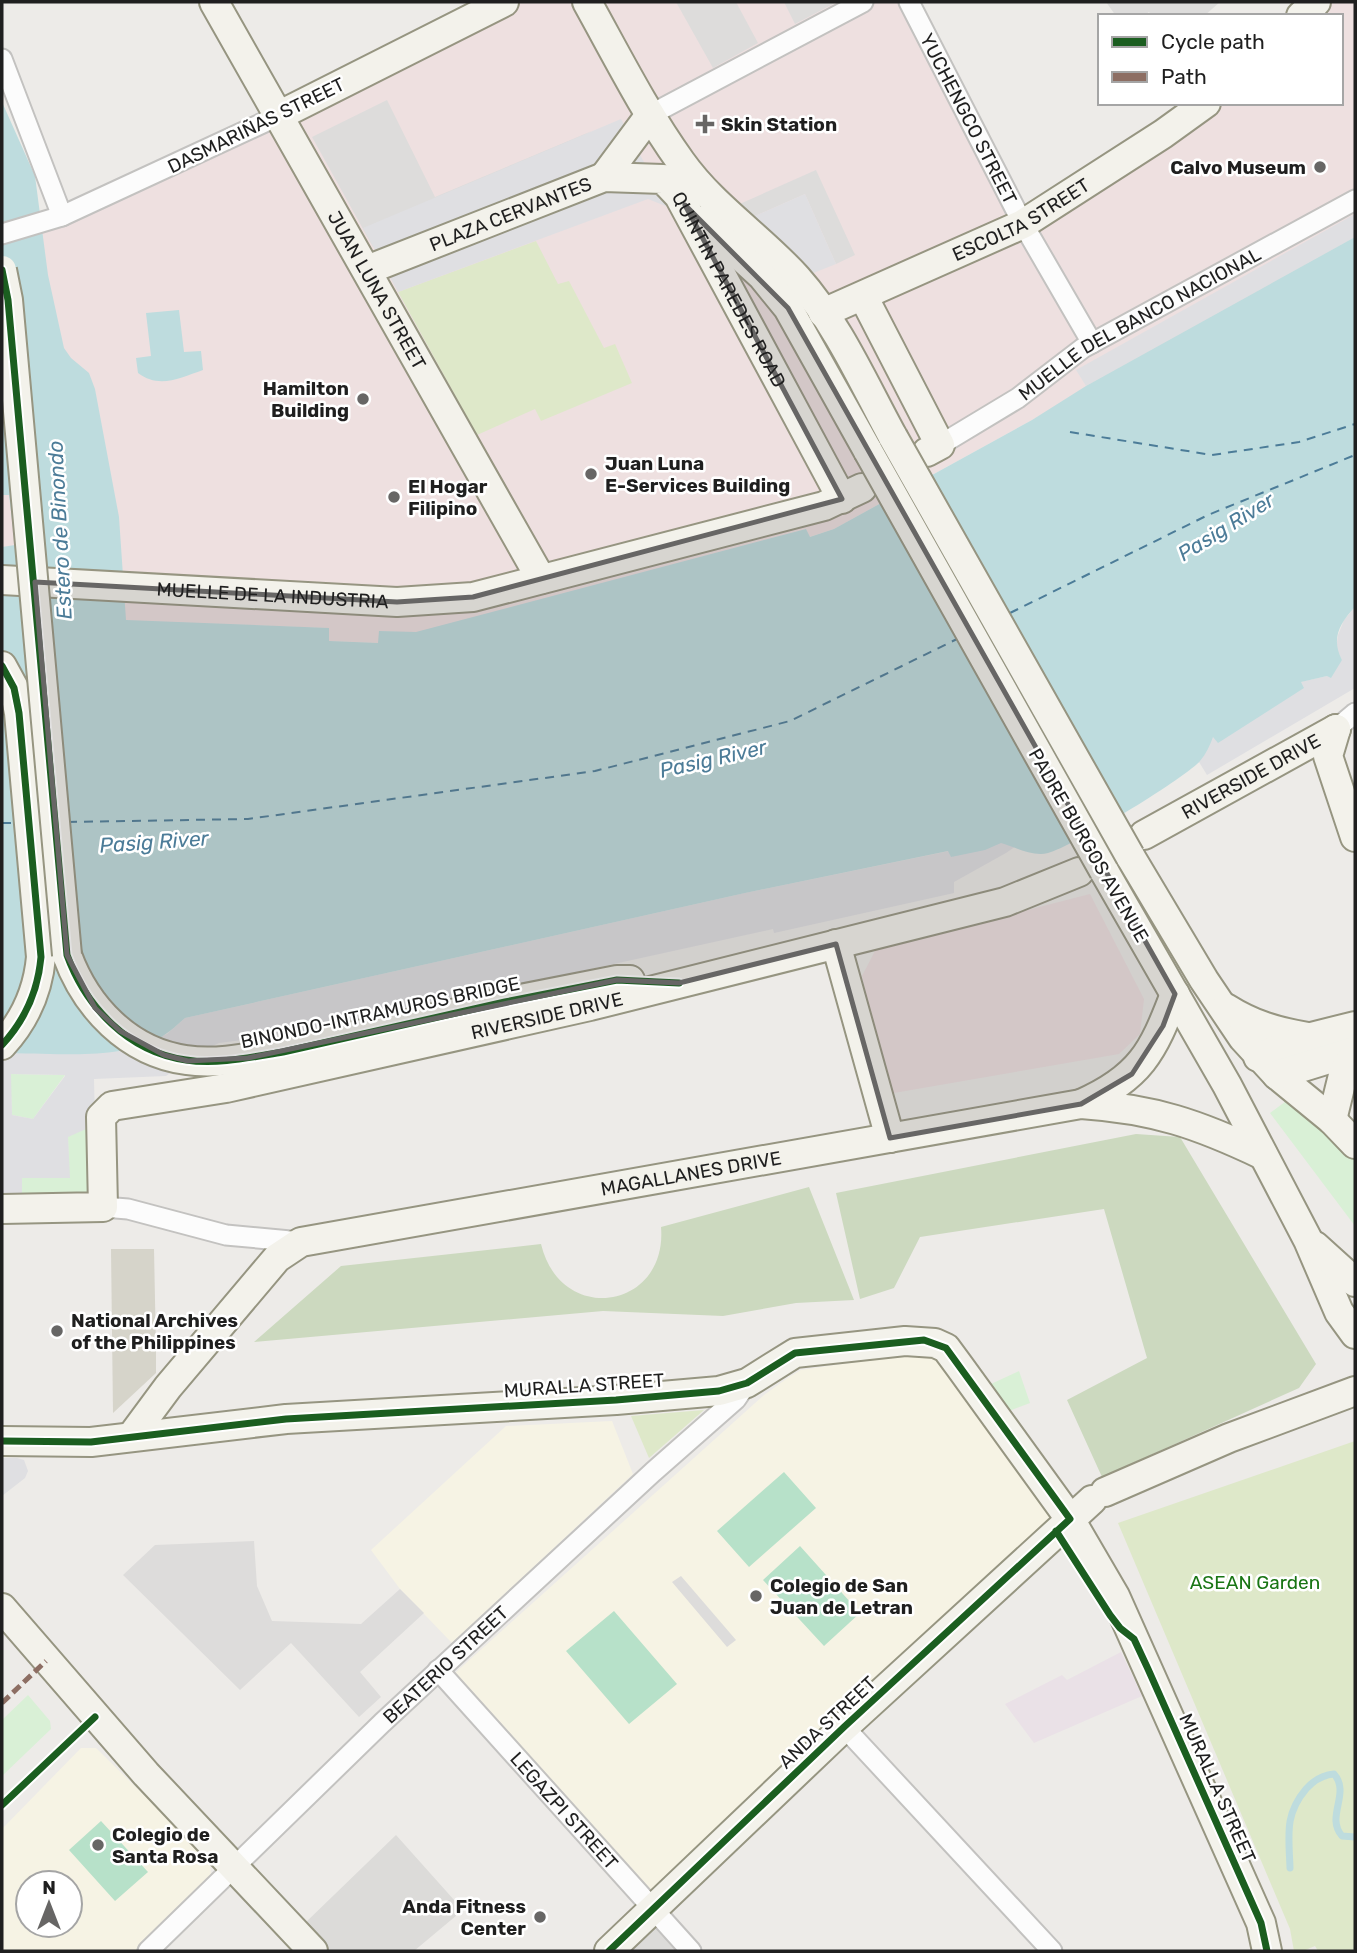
<svg xmlns="http://www.w3.org/2000/svg" width="1357" height="1953" font-family="Rubik,sans-serif">
<rect width="100%" height="100%" fill="#edebe8"/>
<path fill="#dcdbd9" d="M396,1835L463,1910L414,1951H329L304,1924Z
M654,1925L678,1951H628Z"/>
<path fill="#eee0e0" d="M504,2H909L1023,224L1206,103H1341V16H1301L1316,2H1355V237L1032,420L834,529L809,537L806,529L416,633L379,631V643L328,641V628L2,616V234Z
M1090,894L1144,999L1140,1034L1119,1054L888,1094L862,976L876,949Z"/>
<path fill="#eae1e7" d="M1121,1652L1142,1696L1034,1743L1005,1704L1062,1675L1067,1680Z"/>
<path fill="#f6f3e4" fill-rule="evenodd" d="M905,1355H923L938,1361L1053,1519L652,1893L455,1673L764,1395L789,1377L801,1370Z
M612,1421L633,1474L452,1643L400,1589L371,1550L506,1426Z
M81,1748H96L210,1860L211,1878L135,1951H2V1829ZM28,1883H70V1925H28Z"/>
<path fill="#d6d4ca" d="M111,1249H154L156,1350V1373L113,1413Z"/>
<path fill="#dee8c9" d="M536,241L558,284L569,281L604,348L615,344L632,383L541,421L535,409L477,435L398,292Z
M704,1410L649,1458L631,1416Z
M1355,1441V1949L1350,1951H1318L1315,1946L1303,1951H1294L1290,1929L1118,1523Z"/>
<path fill="#ccd9bf" d="M1136,1134L1180,1137L1316,1364L1299,1388L1102,1477L1067,1400L1147,1358L1104,1209L920,1237L894,1288L860,1299L836,1193Z
M809,1187L854,1300L796,1303L723,1316L603,1311L254,1342L341,1266L541,1244C561,1327 668,1309 661,1227Z"/>
<path fill="#d9f0d6" d="M10,1074L65,1075L33,1119L12,1115Z
M94,1095L97,1195L22,1196L21,1178H69L68,1137Z
M1289,1099L1355,1154V1226L1270,1113Z
M1019,1371L1030,1403L1009,1411L991,1384Z
M28,1695L50,1721L51,1729L2,1776V1720Z"/>
<path fill="#b7e1c9" d="M784,1472L816,1508L749,1567L717,1531Z
M800,1546L860,1613L824,1646L763,1580Z
M614,1611L677,1684L629,1724L566,1651Z
M101,1821L148,1872L115,1901L69,1850Z"/>
<path fill="#dddcdb" d="M676,2H736L758,43L713,68Z
M784,2H837L795,24Z
M1106,2H1220L1204,16H1152L1149,12L1143,16H1116Z
M387,100L435,197L592,131L373,247L312,137Z
M816,170L855,255L836,264L805,194L746,220L733,207Z
M254,1541L257,1586L272,1621L361,1624L400,1589L424,1613L360,1672L381,1697L359,1717L291,1643L240,1690L123,1575L155,1545Z
M681,1576L736,1640L727,1647L672,1582Z"/>
<path fill="#dfdfe2" fill-rule="evenodd" d="M621,119L668,207L648,199L398,292L363,228Z
M805,194L836,264L806,276L746,220Z
M1355,214V237L1086,386L1076,370Z
M1355,607V688L1207,775L1199,762L1051,822L1006,853L954,882V893L774,933L773,929L304,1032L219,1043L204,1050L166,1076L94,1079L95,1125L68,1137L70,1178H22V1196H2V1053L126,1051L167,1034L185,1018L745,893L949,851L951,857L1214,736L1300,682L1327,676L1342,660L1336,648L1338,635L1344,620ZM11,1074L65,1075V1076L33,1119L12,1115Z
M2,1458H17L24,1460L28,1471L25,1478L2,1496Z"/>
<path fill="#bedcde" d="M2,102L35,176L48,275L64,348L71,358L89,373L95,389L119,517L126,620L329,628V641L378,643L379,631L416,632L806,529L810,537L834,529L1032,420L1086,386L1355,237V607C1339,624 1331,639 1342,660L1331,678L1327,676L1301,682L1304,688L1218,743L1213,737C1210,745 1206,754 1200,761C1184,779 1072,847 1048,853C1033,857 1015,847 1001,843L985,850L951,857L948,851L745,893L185,1018C175,1027 166,1035 154,1041C115,1060 46,1053 2,1053V547L15,545L9,495H2Z
M179,310L184,352L201,351L203,370C180,378 159,389 138,373L136,358L151,356L146,313Z"/>
<g fill="none" stroke-linecap="round" stroke-linejoin="round">
<path stroke="#bedcde" stroke-width="7" d="M1290,1868C1289,1836 1284,1815 1306,1789C1314,1780 1322,1775 1334,1774C1351,1793 1325,1817 1342,1836L1355,1837"/>
<path stroke="#4c7c98" stroke-width="2" stroke-dasharray="9 7" stroke-linecap="butt" d="M1070,432L1212,455L1299,442L1355,424
M1010,613L1208,515L1355,455
M68,822L248,819L595,771L790,721L957,639
M2,823H17"/>
<defs>
<g id="street">
<path id="s1" d="M909,2L1023,224L1092,343"/>
<path d="M2,59L62,216"/>
<path d="M650,115L863,2"/>
<path d="M2,234L62,216L280,115"/>
<path id="s2" d="M940,445L1018,398L1083,348L1355,200"/>
<path d="M1336,729L1355,713"/>
<path d="M103,1207L128,1209L226,1235L301,1242"/>
<path id="s3" d="M438,1670L691,1951"/>
<path d="M844,1727L1052,1951"/>
<path id="s4" d="M148,1951L382,1723L653,1472L736,1399L747,1383"/>
</g>
<g id="secondary">
<path id="s5" d="M214,2L541,579"/>
<path d="M587,2C617,56 645,112 681,162C713,207 761,238 797,278C838,324 864,384 893,437"/>
<path d="M1301,16L1316,2"/>
<path d="M280,115L504,2"/>
<path d="M604,177L650,115"/>
<path d="M702,221L762,276L788,308L868,451"/>
<path id="s6" d="M367,270L604,177L663,179L679,196L842,499"/>
<path d="M863,296L940,445L927,452"/>
<path id="s7" d="M823,313L1023,224L1163,134L1206,103"/>
<path id="s8" d="M2,580L397,602L473,597L824,506L862,488"/>
<path d="M2,666L14,688L19,713L41,957C38,991 25,1020 2,1045"/>
<path d="M1336,729L1328,756L1355,837"/>
<path id="s9" d="M1144,835L1336,729"/>
<path d="M1130,856L1204,980L1243,1038L1277,1075L1332,1120L1355,1144"/>
<path d="M1104,871L1227,1085L1308,1240L1339,1312L1355,1334"/>
<path d="M836,944L890,1138"/>
<path d="M67,955C86,1007 128,1052 186,1060C217,1065 252,1057 283,1052L505,1002L617,980H630"/>
<path d="M1226,1008C1253,1025 1277,1032 1308,1037"/>
<path d="M1258,1057L1311,1037L1355,1026"/>
<path d="M1277,1075L1355,1051"/>
<path d="M1081,1104C1140,1078 1153,1052 1175,994"/>
<path d="M1332,1120L1344,1071L1355,1053"/>
<path id="s10" d="M2,1209L103,1207L101,1117L112,1106L226,1088L590,1006L1005,902L1079,872"/>
<path d="M1315,1246L1355,1282"/>
<path id="s11" d="M131,1437L168,1387L277,1258L301,1242L1081,1104C1154,1109 1198,1124 1263,1155"/>
<path d="M2,1441L91,1442L286,1419L616,1400L719,1391L747,1383L795,1353L905,1341L935,1343L946,1348L960,1367L1070,1519L1115,1596L1261,1923L1267,1951"/>
<path d="M1105,1492L1229,1438L1355,1391"/>
<path d="M2,1608L146,1774L313,1951"/>
<path d="M609,1951L844,1727L1092,1500"/>
</g>
</defs>
<use href="#street" stroke="#c3c2c0" stroke-width="23"/>
<use href="#secondary" stroke="#969581" stroke-width="32"/>
<use href="#street" stroke="#fcfcfc" stroke-width="19"/>
<use href="#secondary" stroke="#f3f2eb" stroke-width="28"/>
<defs>
<path id="secondary-bridge" d="M2,270L8,300L67,955
M893,437L1130,856
M868,451L1104,871"/>
</defs>
<use href="#secondary-bridge" stroke="#969581" stroke-width="32" stroke-linecap="butt"/>
<use href="#secondary-bridge" stroke="#f3f2eb" stroke-width="28"/>
<path stroke="#8d6e63" stroke-width="5" stroke-dasharray="10 5" stroke-linecap="butt" d="M2,1703L46,1661"/>
<defs>
<path id="cycleway" d="M2,270L8,300L67,955C86,1007 128,1052 186,1060C217,1065 252,1057 283,1052L505,1002L617,980L679,983
M2,666L14,688L19,713L41,957C38,991 25,1020 2,1045
M2,1441L91,1442L286,1419L616,1400L719,1391L747,1383L795,1353L924,1340L946,1348L1070,1519L844,1727L609,1951
M1056,1531L1110,1615L1120,1628L1134,1639L1148,1669L1261,1923L1267,1951
M2,1805L95,1717"/>
</defs>
<use href="#cycleway" stroke="#fff" stroke-width="11"/>
<use href="#cycleway" stroke="#1b5e20" stroke-width="7"/>
</g>
<path fill="#676665" fill-opacity="0.2" stroke="#676665" stroke-width="5" stroke-linejoin="round" d="M685,205L788,308L1175,994L1163,1026L1132,1074L1081,1104L890,1138L836,944L679,983L617,980L248,1058L188,1061L164,1055L120,1031L95,1008L67,955L35,582L397,602L473,597L842,499Z"/>
<g fill="#676665" stroke="#fff" stroke-width="2.5">
<path d="M701.5 113.5h7v7h7v7h-7v7h-7v-7h-7v-7h7z"/>
<circle cx="1320" cy="167" r="7"/>
<circle cx="363" cy="399" r="7"/>
<circle cx="591" cy="474" r="7"/>
<circle cx="394" cy="497" r="7"/>
<circle cx="57" cy="1331" r="7"/>
<circle cx="756" cy="1596" r="7"/>
<circle cx="98" cy="1845" r="7"/>
<circle cx="540" cy="1917" r="7"/>
</g>
<g text-anchor="middle" stroke-width="5" stroke-linejoin="round" paint-order="stroke">
<g font-size="19" fill="#1f1f1f" stroke="#fff">
<text dy="7" stroke="none"><textPath href="#s1" startOffset="131">YUCHENGCO STREET</textPath></text>
<text transform="translate(256 125) rotate(-26)" y="7">DASMARIÑAS STREET</text>
<text dy="7" stroke="none"><textPath href="#s6" startOffset="154">PLAZA CERVANTES</textPath></text>
<text dy="7" stroke="none"><textPath href="#s7" startOffset="219">ESCOLTA STREET</textPath></text>
<text dy="7" stroke="none"><textPath href="#s5" startOffset="331">JUAN LUNA STREET</textPath></text>
<text dy="7" stroke="none"><textPath href="#s6" startOffset="443">QUINTIN PAREDES ROAD</textPath></text>
<text dy="7" stroke="none"><textPath href="#s2" startOffset="234">MUELLE DEL BANCO NACIONAL</textPath></text>
<text dy="7" stroke="none"><textPath href="#s8" startOffset="271">MUELLE DE LA INDUSTRIA</textPath></text>
<text dy="7" stroke="none"><textPath href="#s9" startOffset="122">RIVERSIDE DRIVE</textPath></text>
<text transform="translate(1089 845) rotate(60)" y="7">PADRE BURGOS AVENUE</text>
<text transform="translate(380 1012) rotate(-12)" y="7">BINONDO-INTRAMUROS BRIDGE</text>
<text dy="7" stroke="none"><textPath href="#s10" startOffset="651">RIVERSIDE DRIVE</textPath></text>
<text dy="7" stroke="none"><textPath href="#s11" startOffset="656">MAGALLANES DRIVE</textPath></text>
<text transform="translate(584 1385) rotate(-4)" y="7">MURALLA STREET</text>
<text dy="7" stroke="none"><textPath href="#s4" startOffset="413">BEATERIO STREET</textPath></text>
<text transform="translate(827 1722) rotate(-43)" y="7">ANDA STREET</text>
<text transform="translate(1218 1788) rotate(66)" y="7">MURALLA STREET</text>
<text dy="7" stroke="none"><textPath href="#s3" startOffset="189">LEGAZPI STREET</textPath></text>
</g>
<g font-size="19" font-weight="bold" fill="#1f1f1f" stroke="#fff" text-anchor="start">
<text x="721" y="131">Skin Station</text>
<text x="1306" y="174" text-anchor="end">Calvo Museum</text>
<text x="349" y="395" text-anchor="end">Hamilton<tspan x="349" dy="22">Building</tspan></text>
<text x="605" y="470">Juan Luna<tspan x="605" dy="22">E-Services Building</tspan></text>
<text x="408" y="493">El Hogar<tspan x="408" dy="22">Filipino</tspan></text>
<text x="71" y="1327">National Archives<tspan x="71" dy="22">of the Philippines</tspan></text>
<text x="770" y="1592">Colegio de San<tspan x="770" dy="22">Juan de Letran</tspan></text>
<text x="112" y="1841">Colegio de<tspan x="112" dy="22">Santa Rosa</tspan></text>
<text x="526" y="1913" text-anchor="end">Anda Fitness<tspan x="526" dy="22">Center</tspan></text>
</g>
<g font-size="19" fill="#197514" stroke="#fff">
<text x="1255" y="1589">ASEAN Garden</text>
</g>
<g font-size="21" font-style="italic" fill="#4c7c98" stroke="#fff">
<text transform="translate(1226 527) rotate(-32)" y="7">Pasig River</text>
<text transform="translate(60 530) rotate(-93)" y="7">Estero de Binondo</text>
<text transform="translate(713 759) rotate(-13)" y="7">Pasig River</text>
<text transform="translate(154 842) rotate(-4)" y="7">Pasig River</text>
</g>
</g>
<rect width="1357" height="1953" fill="none" stroke="#1f1f1f" stroke-width="7"/>
<rect x="1098" y="14" width="245" height="91" fill="#ffffff" stroke="#a5a5a5" stroke-width="2"/>
<rect x="1112" y="37" width="35" height="10" fill="#1b5e20" stroke="#a5a5a5" stroke-width="2"/>
<text x="1161" y="49" font-size="21" fill="#1f1f1f">Cycle path</text>
<rect x="1112" y="72" width="35" height="10" fill="#8d6e63" stroke="#a5a5a5" stroke-width="2"/>
<text x="1161" y="84" font-size="21" fill="#1f1f1f">Path</text>
<g transform="translate(49 1904)"><circle r="33" fill="#ffffff" stroke="#a5a5a5" stroke-width="2"/>
<path d="M0-5L12 26L0 18L-12 26Z" fill="#676665"/>
<text y="-10" font-size="19" font-weight="bold" text-anchor="middle" fill="#1f1f1f">N</text>
</g>
</svg>
